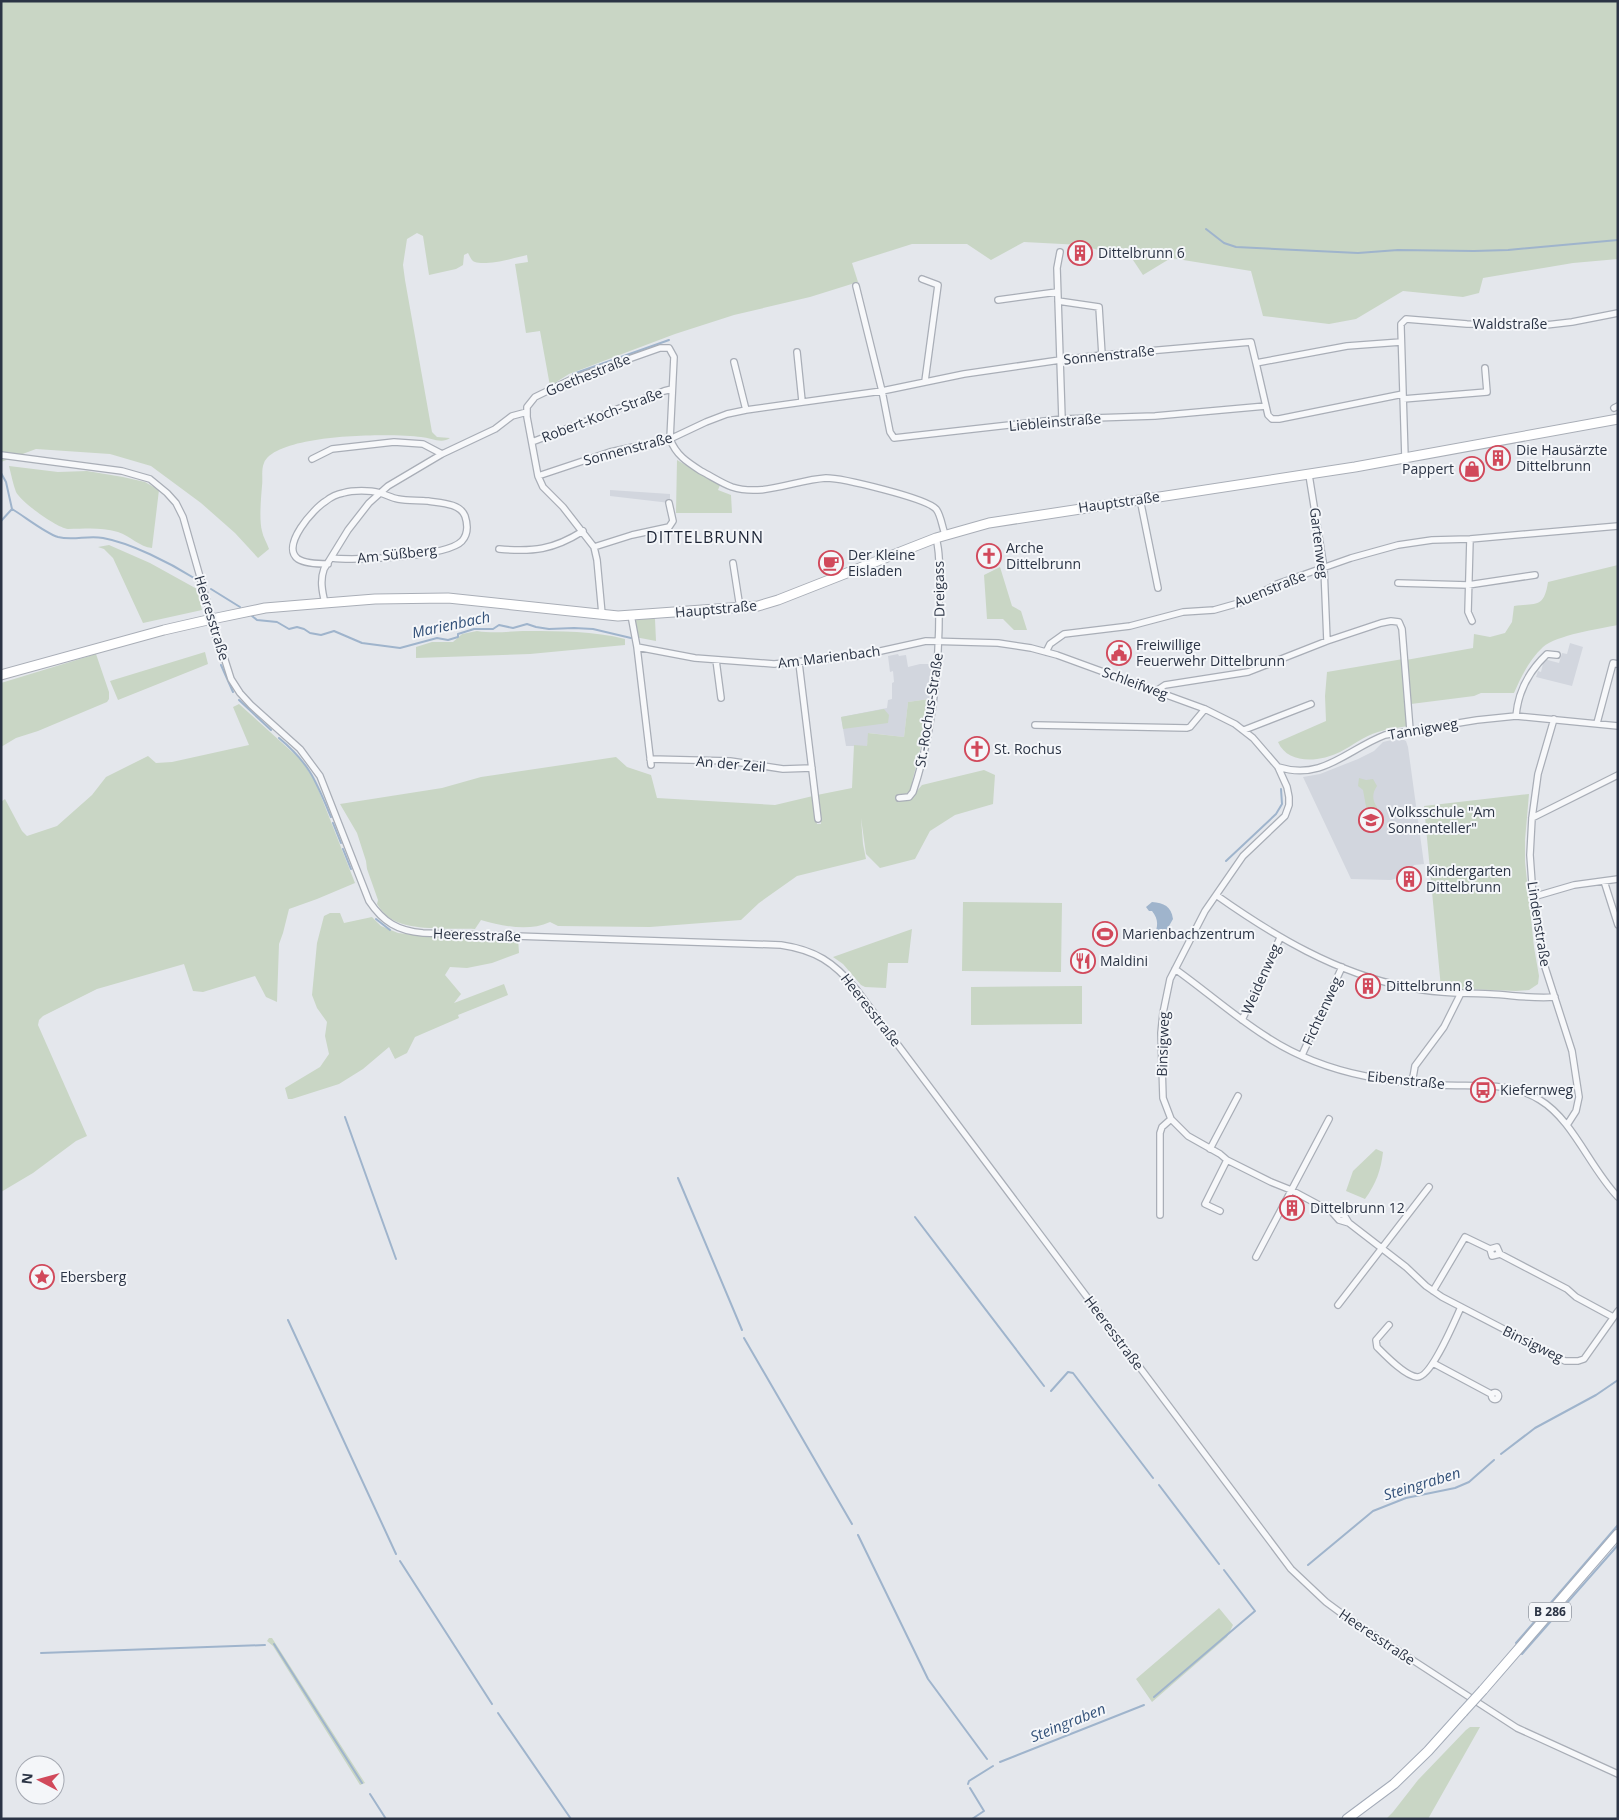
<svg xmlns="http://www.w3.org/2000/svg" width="1619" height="1820" font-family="'Open Sans',sans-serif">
<rect width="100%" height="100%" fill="#e4e7ec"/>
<path fill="#d2d6de" d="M610,490L670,494V503L610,496Z
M1570,643L1583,647L1572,686L1536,677L1538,671L1541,672L1544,659L1559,663L1562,653L1567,654Z
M898,654L899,656L906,655L908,667L920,664H934L929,699L908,702L904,737L869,733L867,746H846L841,717L887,708L888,700L892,699V683L894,682L893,671L890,672L888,656Z
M1400,738L1406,741L1408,747L1424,864L1414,865L1407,875L1391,880L1351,879L1303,777L1320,774L1358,759L1374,751L1383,742Z"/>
<path fill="#c9d6c5" d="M1,1H1618V259L1573,263L1483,278L1479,293L1463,297L1403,291L1356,319L1329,324L1263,316L1251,271L1171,258L1143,275L1133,260L1081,245L1024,242L991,260L967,244H912L852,263L858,282L810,297L734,315L675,334L569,374L550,386L540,331L526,333L515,264L528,262L527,255C515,258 486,266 475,262C471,261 470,256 468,253L464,255L463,265L456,269L429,275L423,236L417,233L407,239L403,265L405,280L432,432L437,437L450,438C442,444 431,438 421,437C393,433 276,433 264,463C261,469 263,479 262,486C261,498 259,520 262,531C263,537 267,543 269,549L258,558L235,533L201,503L151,466L110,454L36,449L1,462Z
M677,460L720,485L718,490L731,495L732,513H676Z
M9,466L58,472L87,471L123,477L145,482L159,490L152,548C140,547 130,536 118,532C100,527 86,529 68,529C57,528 21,502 16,492C13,484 11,474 9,466Z
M109,545L150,563L197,589L202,610L143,623L113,558L104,549L98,547Z
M1618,565V625C1598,629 1557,635 1543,647C1529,660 1521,677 1514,693H1481L1474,696L1411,704L1406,660L1473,648L1474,634L1490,637L1505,633L1512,622L1514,606C1537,603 1544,608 1548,582Z
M1000,567L1012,606L1021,611L1027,630H1014L1003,619H987L984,575Z
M637,619H655L656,641L635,637L634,624Z
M477,631C495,634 510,631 528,631C560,631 594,631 625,639V645L530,654L416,658V647L432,642H453L462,634Z
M205,652L208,664L118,700L110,681Z
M96,654L109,692V699L107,702L38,731L16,738L1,747V683Z
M1403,659L1408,726C1398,728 1387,729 1378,732C1364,736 1352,746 1340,752C1320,762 1288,765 1278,742L1326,721L1325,696L1327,672Z
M929,699L923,738L910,791L906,794L899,795V800L905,801L910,799L922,785L984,770L995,775L993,804L955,815L930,831L915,859L880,868L866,854L861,818L863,844L866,859L797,876L759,903L741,920L650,927L558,926L550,922C528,932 503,926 481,920L475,929C452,928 406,932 387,916C383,913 380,908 377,904L378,900L367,869L366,861L357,833L340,804L442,788L481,777L616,757L627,767L651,775L657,798L775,805L813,796L817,824H821L817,795L852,788L854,745L867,746L868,733L904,737L908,702Z
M239,704L301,760L315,781L355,883L317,899L289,909L283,933L279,944L277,1002L266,997L255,976L203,992L193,991L184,964L97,989L43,1016L39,1020L38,1025L87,1136L76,1141L33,1173L1,1192V802L5,799L22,831L27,836L57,826L92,795L106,777L148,756L156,763L172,762L249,745L233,707Z
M884,709L889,715L888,723L843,729L841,717Z
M1359,778L1366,780L1373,779L1377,786C1372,793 1372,800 1377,807L1376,812H1367L1363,790L1358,786Z
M1529,794L1525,840V862L1534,947L1539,976L1538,984L1529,990L1516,991L1441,988L1424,806Z
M963,902L1062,903L1061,972L962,971Z
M330,913H340L344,923L372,917L381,926L398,933L424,936L518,938L519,953L492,963L467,968L450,967L445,975L461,994L454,1003L504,984L508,995L458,1015L459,1018L415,1037L407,1053L395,1059L389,1047L363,1069L339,1084L292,1099H288L285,1088L320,1067L329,1054L325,1036L327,1022L317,1008L312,995L317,943L324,916Z
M912,929L908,963H888L886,988L865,987L861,985L843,964L833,957Z
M1082,986V1024L971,1025V987Z
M1376,1149L1383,1152C1381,1170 1376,1184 1365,1199L1346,1191L1353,1171Z
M1219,1608L1233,1625L1227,1637L1152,1702L1136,1679Z
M269,1638H272L365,1783L360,1785L273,1646L267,1641Z
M1470,1727H1480L1428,1819H1386L1393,1812L1418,1780L1466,1730Z"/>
<path fill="#9fb4cc" d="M1152,902C1164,903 1171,906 1173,919L1161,940L1157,941L1154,937C1158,926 1159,920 1152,911H1149L1146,907Z"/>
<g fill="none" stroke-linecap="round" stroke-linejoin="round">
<path stroke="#9fb4cc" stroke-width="2" d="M1206,229L1224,243L1236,247L1358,253L1398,250L1474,251L1508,250L1618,240
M573,374L669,340
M1,473L6,482L12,509
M1,521L12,509C24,516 45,533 58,537C73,541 88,535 103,538C131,543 170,563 194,578
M211,589L240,607
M252,616L257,620L277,622L289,629L297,627L304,629L310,633L321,635L334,631L362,643L400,648L437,638L448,640L458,637V634L474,629H493L499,625L513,628L527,624L536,627L549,629L574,628L593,629L631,638
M212,634L217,652
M221,665L233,692
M239,700L271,730
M279,738C310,764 316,781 331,817
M333,823L341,843
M343,849L351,869
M1226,861L1276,814L1282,804L1281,789
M376,919L390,930
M345,1117L396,1259
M678,1178L742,1330
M915,1217L1044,1386
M288,1320L396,1554
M744,1338L852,1524
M1051,1391L1068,1372L1073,1373L1153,1478
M1501,1454L1535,1428L1596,1395L1618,1380
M1159,1485L1219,1564
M858,1535L928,1679L987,1759
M400,1561L492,1704
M1308,1565L1373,1511L1406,1498L1455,1488L1469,1482L1494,1460
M1516,1643L1618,1525
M274,1644L362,1783
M41,1653L265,1645
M1522,1654L1618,1545
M1154,1697L1255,1611L1224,1570
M498,1713L571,1819
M1000,1762L1144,1705
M968,1784L969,1781L993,1766
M970,1788L984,1811L972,1819
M370,1794L386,1819"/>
<defs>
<path id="street" d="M1060,252L1057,268L1062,419
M922,279L938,285L925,381
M856,286L882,391L890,432L894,438L1062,419L1155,416L1266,406
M998,300L1057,292
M1058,301L1099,307L1102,355
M797,352L802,401
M734,362L746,410
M1256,363L1268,415L1272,419H1279L1403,394
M1403,399L1487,392L1485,368
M1614,408L1618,406
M532,442L664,391L672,389
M1,455L122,471L150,479L167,493L176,503L183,517L212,619L231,679L240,693L251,705L300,749L320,776L369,901C383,922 398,931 423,933L781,945C815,950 834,962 856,989L1291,1569L1326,1602L1345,1616L1517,1728L1618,1774
M1405,458L1401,328V324L1406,319L1467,324L1546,325L1572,322L1618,313
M312,459L332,449L394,442L423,444L442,454
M1309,475L1324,568L1327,641
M538,476L610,452L670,439L706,422L727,414L746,410L882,391L964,374L1060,360L1102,355L1251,342L1256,363L1347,346L1401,342
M1140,499L1158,588
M1470,539L1468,612L1472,621
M594,547L632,535L669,527L673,521L669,503
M499,549C533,552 553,550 583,531
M733,563L740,608
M328,564C319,564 306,564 298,559C280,546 314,508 326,501C331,497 337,494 343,493C353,490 370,490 380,493C387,495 392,498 398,499C408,501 418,500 428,501C440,503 460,503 465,516C468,525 468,534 462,541C447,557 354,561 332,558
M1398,583L1468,585L1535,575
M325,603C322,591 320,580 324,569L348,530L369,503L388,486L442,454L495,429L512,416L527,412
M602,614L597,560L594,547L563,507L543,487L538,476L527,417V407L535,397L572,379L660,348H669L674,357L670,439C676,455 687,462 701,471C711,476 721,483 732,487C763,497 795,480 826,478C842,478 926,498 936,509C941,515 942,527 945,534
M631,615L637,647L651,765
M637,647L695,658L774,664L858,656L926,641L998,643L1031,648L1057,655L1205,709L1235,724L1253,738L1278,767L1287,787L1289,797V805L1285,816L1243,856L1205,911L1170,979L1163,1013L1161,1033L1163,1098L1171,1119L1188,1136L1220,1154L1227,1160L1271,1182L1291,1190L1332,1212
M1046,652L1050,644L1064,634L1130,626L1183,612L1214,610L1246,601L1277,584L1351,558L1398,545L1432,540L1470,539L1618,526
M716,660L721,698
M799,663L818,819
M1156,691L1165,685L1248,672L1327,641L1381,623L1391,621L1399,622L1402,629L1410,730
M1516,716C1518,692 1529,671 1547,654L1557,655
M1554,719L1538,774L1532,818L1530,855L1533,897L1544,964L1572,1051L1579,1097L1576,1111L1567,1125
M1597,723L1613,663L1618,664
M1035,725L1187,728L1190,727L1205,709
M1244,730L1311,704
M650,759L730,761L783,769L812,768
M1278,767C1323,781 1346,750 1385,735L1477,720L1516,716L1618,726
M899,798L909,797L913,792C934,729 940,661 939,595C939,576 941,556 936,538
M1532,818L1618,775
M1604,881L1618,925
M1216,895C1274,936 1336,973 1406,987C1434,993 1462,993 1490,994C1512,995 1533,999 1555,997
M1533,897L1574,885L1618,879
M1175,969C1206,991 1235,1017 1267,1037C1296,1056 1331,1069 1365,1076C1389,1081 1415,1084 1440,1085C1474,1087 1510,1081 1540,1100C1573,1120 1590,1168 1618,1197
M1242,1020L1280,938
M1302,1055L1342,967
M1412,1083L1415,1066L1444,1027L1461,993
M1210,1149L1238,1096
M1220,1211L1205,1204L1227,1160
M1160,1215V1133L1162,1127L1171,1119
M1349,1223L1339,1220L1332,1212L1344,1215L1349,1223L1406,1267L1426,1286L1442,1297L1565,1361H1578L1584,1359L1618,1311
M1497,1247L1500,1254L1492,1256L1490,1249Z
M1500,1254L1567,1289L1576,1297L1613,1317
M1256,1257L1329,1119
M1433,1291L1465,1237L1490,1249
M1338,1305L1429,1187
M1389,1325L1376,1340L1377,1347C1385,1355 1405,1376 1417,1377C1431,1378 1455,1320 1461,1307
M1433,1363L1491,1394
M1491.5 1396a3.5 3.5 0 1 1 7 0a3.5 3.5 0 1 1-7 0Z"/>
<path id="secondary" d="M1,675L164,630L212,619L265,608L325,603L375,599L448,598L618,616L758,606L778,600L936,538L989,523L1355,467L1618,419"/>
<path id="primary" d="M1483,1690L1618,1534
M1347,1819L1394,1784L1428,1751L1463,1712"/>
</defs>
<use href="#street" stroke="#a9aeb7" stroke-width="8"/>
<use href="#secondary" stroke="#a9aeb7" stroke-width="11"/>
<use href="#primary" stroke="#a3abb8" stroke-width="11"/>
<use href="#street" stroke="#f7f8fa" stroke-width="5.5"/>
<use href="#secondary" stroke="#fff" stroke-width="9"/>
<use href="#primary" stroke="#fff" stroke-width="9"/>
<defs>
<path id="primary-bridge" d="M1463,1712L1483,1690"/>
</defs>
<use href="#primary-bridge" stroke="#a3abb8" stroke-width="11" stroke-linecap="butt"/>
<use href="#primary-bridge" stroke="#fff" stroke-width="9"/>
</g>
<defs>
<symbol id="building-ring" viewBox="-11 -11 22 22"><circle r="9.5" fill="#f4f6f9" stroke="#d1495b" stroke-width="1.5"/><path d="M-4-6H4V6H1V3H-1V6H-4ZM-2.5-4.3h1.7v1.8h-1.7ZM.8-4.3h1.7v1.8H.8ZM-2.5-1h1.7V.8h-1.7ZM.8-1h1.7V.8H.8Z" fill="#d1495b"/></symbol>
<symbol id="shop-ring" viewBox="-11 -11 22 22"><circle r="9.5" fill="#f4f6f9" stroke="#d1495b" stroke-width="1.5"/><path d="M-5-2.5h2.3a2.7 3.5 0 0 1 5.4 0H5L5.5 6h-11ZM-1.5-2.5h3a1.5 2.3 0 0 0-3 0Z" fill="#d1495b"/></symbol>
<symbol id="church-ring" viewBox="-11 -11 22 22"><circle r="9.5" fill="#f4f6f9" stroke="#d1495b" stroke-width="1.5"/><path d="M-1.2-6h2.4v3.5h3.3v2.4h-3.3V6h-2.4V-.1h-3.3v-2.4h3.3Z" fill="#d1495b"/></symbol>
<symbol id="cafe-ring" viewBox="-11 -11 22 22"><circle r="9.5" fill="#f4f6f9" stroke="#d1495b" stroke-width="1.5"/><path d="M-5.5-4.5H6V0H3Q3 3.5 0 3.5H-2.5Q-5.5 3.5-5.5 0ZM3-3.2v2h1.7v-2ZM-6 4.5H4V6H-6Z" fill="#d1495b"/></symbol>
<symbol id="civic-ring" viewBox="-11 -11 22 22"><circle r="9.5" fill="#f4f6f9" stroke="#d1495b" stroke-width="1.5"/><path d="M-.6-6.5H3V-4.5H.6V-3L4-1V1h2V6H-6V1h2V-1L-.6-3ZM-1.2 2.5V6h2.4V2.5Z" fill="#d1495b"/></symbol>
<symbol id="school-ring" viewBox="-11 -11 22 22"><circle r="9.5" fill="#f4f6f9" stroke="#d1495b" stroke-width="1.5"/><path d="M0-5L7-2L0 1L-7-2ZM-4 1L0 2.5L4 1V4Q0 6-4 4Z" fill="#d1495b"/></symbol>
<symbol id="stadium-ring" viewBox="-11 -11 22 22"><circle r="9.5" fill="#f4f6f9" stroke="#d1495b" stroke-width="1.5"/><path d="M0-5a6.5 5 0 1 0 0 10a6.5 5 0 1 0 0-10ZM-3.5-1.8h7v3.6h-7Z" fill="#d1495b"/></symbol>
<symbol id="restaurant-ring" viewBox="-11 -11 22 22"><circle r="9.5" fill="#f4f6f9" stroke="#d1495b" stroke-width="1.5"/><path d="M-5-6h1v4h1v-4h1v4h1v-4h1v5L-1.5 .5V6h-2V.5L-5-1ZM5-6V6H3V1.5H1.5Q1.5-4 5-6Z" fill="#d1495b"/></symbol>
<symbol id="bus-ring" viewBox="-11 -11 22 22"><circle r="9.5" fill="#f4f6f9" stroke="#d1495b" stroke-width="1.5"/><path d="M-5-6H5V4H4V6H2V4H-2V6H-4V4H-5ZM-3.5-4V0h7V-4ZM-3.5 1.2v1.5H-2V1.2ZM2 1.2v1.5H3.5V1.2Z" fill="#d1495b"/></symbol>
<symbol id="sight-ring" viewBox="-11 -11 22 22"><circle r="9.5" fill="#f4f6f9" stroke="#d1495b" stroke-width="1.5"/><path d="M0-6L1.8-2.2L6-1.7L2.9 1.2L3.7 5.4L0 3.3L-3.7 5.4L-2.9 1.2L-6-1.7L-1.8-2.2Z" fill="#d1495b"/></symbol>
</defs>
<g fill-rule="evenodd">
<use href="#building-ring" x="1066" y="239" width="28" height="28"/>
<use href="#building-ring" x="1484" y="444" width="28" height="28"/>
<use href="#shop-ring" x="1458" y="455" width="28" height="28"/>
<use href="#church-ring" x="975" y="542" width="28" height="28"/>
<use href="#cafe-ring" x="817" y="549" width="28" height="28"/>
<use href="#civic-ring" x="1105" y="639" width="28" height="28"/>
<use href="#church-ring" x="963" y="735" width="28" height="28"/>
<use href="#school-ring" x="1357" y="806" width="28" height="28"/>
<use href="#building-ring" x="1395" y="865" width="28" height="28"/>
<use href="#stadium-ring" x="1091" y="920" width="28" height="28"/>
<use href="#restaurant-ring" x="1069" y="947" width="28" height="28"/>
<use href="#building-ring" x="1354" y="972" width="28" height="28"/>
<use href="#bus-ring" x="1469" y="1076" width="28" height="28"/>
<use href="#building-ring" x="1278" y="1194" width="28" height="28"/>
<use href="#sight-ring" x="28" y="1263" width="28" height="28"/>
</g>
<g text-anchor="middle" stroke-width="4" stroke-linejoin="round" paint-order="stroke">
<rect fill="#f4f6f9" stroke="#676e7b" stroke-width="1" x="1529" y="1602.5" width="42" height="19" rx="4"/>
<g font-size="12" font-weight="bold" fill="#2b3445">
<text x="1550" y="1616">B 286</text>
</g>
<g font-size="14" fill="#2b3445" stroke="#f4f6f9" text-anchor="start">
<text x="1098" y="258">Dittelbrunn 6</text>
<text x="1516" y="455">Die Hausärzte<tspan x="1516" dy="16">Dittelbrunn</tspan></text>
<text x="1454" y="474" text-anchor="end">Pappert</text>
<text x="1006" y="553">Arche<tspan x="1006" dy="16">Dittelbrunn</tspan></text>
<text x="848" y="560">Der Kleine<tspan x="848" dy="16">Eisladen</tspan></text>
<text x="1136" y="650">Freiwillige<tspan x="1136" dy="16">Feuerwehr Dittelbrunn</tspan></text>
<text x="994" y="754">St. Rochus</text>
<text x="1388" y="817">Volksschule "Am<tspan x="1388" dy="16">Sonnenteller"</tspan></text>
<text x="1426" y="876">Kindergarten<tspan x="1426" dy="16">Dittelbrunn</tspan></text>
<text x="1122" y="939">Marienbachzentrum</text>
<text x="1100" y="966">Maldini</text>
<text x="1386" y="991">Dittelbrunn 8</text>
<text x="1500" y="1095">Kiefernweg</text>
<text x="1310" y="1213">Dittelbrunn 12</text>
<text x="60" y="1282">Ebersberg</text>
</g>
<g font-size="14" fill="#2b3445" stroke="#f4f6f9">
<text x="1510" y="329">Waldstraße</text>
<text transform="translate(1109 355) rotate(-6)" y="5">Sonnenstraße</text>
<text transform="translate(588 375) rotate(-22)" y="5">Goethestraße</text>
<text transform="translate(602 415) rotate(-21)" y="5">Robert-Koch-Straße</text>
<text transform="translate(1055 422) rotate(-5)" y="5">Liebleinstraße</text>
<text transform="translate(628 449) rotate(-15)" y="5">Sonnenstraße</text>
<text transform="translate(1119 502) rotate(-8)" y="5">Hauptstraße</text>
<text transform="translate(1319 543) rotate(83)" y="5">Gartenweg</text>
<text transform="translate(397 554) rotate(-6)" y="5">Am Süßberg</text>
<text transform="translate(939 589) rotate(-91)" y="5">Dreigass</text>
<text transform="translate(1270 589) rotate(-22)" y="5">Auenstraße</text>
<text transform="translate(716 609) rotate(-5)" y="5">Hauptstraße</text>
<text transform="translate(212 618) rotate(73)" y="5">Heeresstraße</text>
<text transform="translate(829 657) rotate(-7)" y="5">Am Marienbach</text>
<text transform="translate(1135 683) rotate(20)" y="5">Schleifweg</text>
<text transform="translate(929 710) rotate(-81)" y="5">St.-Rochus-Straße</text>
<text transform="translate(1423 729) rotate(-10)" y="5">Tannigweg</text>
<text transform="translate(731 764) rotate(5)" y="5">An der Zeil</text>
<text transform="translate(1539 924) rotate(81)" y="5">Lindenstraße</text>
<text transform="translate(477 935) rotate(2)" y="5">Heeresstraße</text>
<text transform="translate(1261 979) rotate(-66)" y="5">Weidenweg</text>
<text transform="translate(871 1010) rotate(52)" y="5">Heeresstraße</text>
<text transform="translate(1322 1011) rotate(-65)" y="5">Fichtenweg</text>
<text transform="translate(1163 1044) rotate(-88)" y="5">Binsigweg</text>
<text transform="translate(1406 1080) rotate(6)" y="5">Eibenstraße</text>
<text transform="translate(1114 1333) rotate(53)" y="5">Heeresstraße</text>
<text transform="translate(1533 1344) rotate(26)" y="5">Binsigweg</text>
<text transform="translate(1377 1637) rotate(34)" y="5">Heeresstraße</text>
</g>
<g font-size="15" font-style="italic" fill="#34527a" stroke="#f4f6f9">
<text transform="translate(451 625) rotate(-12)" y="5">Marienbach</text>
<text transform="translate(1422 1484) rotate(-17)" y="5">Steingraben</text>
<text transform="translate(1068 1723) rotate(-22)" y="5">Steingraben</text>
</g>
<g font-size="16" letter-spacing="1" fill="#1d2536" stroke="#f4f6f9">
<text x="705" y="543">DITTELBRUNN</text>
</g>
</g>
<rect width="1619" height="1820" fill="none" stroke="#2b3445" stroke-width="5"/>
<g transform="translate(40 1780) rotate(276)"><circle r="24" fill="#f4f6f9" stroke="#a4a8b1"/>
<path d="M0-4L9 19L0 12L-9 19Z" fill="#d1495b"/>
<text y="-8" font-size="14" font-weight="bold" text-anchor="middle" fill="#2b3445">N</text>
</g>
</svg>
